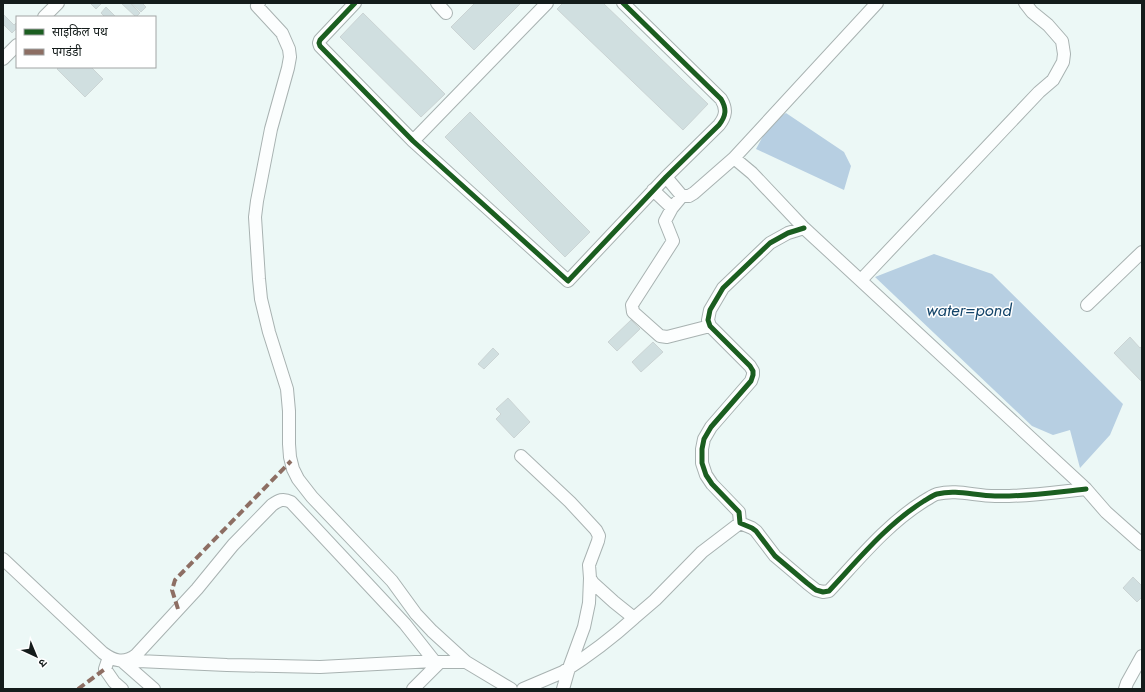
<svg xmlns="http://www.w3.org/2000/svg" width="1145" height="692" font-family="Jost,'Noto Sans Devanagari',sans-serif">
<rect width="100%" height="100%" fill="#ecf8f6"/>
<path fill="#b7cfe2" d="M786,113L844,152L851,166L844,190L756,149L770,123Z
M934,254L992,274L1123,404L1110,435L1080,468L1070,430L1053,435L1032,426L875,277Z"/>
<path fill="#d0dfe0" stroke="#cbd4d4" d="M90,3H102L96,9Z
M121,3H130L140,13L136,17Z
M131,3H142L146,7L141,12Z
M475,3H521L474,50L451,27Z
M563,3H603L708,104L683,130L557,9Z
M106,7L116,17H105L101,13Z
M363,13L445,94L421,117L340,37Z
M3,14L14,25L16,23L17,24V28L12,33L3,24Z
M59,67H91L103,79L85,97L57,69Z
M470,112L590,232L565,257L445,137Z
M631,320L640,329L617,351L608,342Z
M1130,337L1140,348L1142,346V382L1114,353Z
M653,342L663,352L641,372L632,362Z
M493,348L499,354L484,369L478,364Z
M508,398L530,422L514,438L496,419L501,414L496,409Z
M1133,577L1142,586V597L1137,602L1123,588Z"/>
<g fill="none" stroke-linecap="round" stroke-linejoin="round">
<defs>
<path id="minor" d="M259,3L257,6L282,33L289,49L290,57L288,68L271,129L257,201L255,217L259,279L261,299L269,332L287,389L289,411V444L290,457L293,469L298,479L312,497L392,581L416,614L432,631L466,662
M355,3L320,40L319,43L320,46L413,141L568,281L666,177L719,125C726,116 727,109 721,99L623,3
M437,3L446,13
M44,17L58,3
M3,59L17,45
M413,141L547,3
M734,158L877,3
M666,177L682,196H689L694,193L734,158L752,173L804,228L1086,489L1106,512L1142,544
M653,190L672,208
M682,196L672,208L665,221L673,241L635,300L632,305L633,312L660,336L667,337L710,326
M804,228L788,233L770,243L723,288L710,310L708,320L710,326L750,366L753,371V375L751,381L711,427L704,439L702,449V463L706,475L712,484L739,512L740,523L752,528L756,531L775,556L807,583L816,590L823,592L829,591C858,560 887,524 924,501C928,499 933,495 937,494C957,489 975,496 995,496C1025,497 1056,492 1086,489
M861,280L1039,92L1053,80L1063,62L1064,54L1062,41L1048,25L1032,12L1025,3
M1087,305L1142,252
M521,456L570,502L596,530L599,536L598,541L589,565L590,578L593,583L614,602L634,618L655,600L702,552L740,523
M3,559L103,653C114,661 124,664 136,655L197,589L233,545L272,505C279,500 283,498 291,502L405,624L435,662H466L511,689
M109,657L105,669L114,682L122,689
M132,658L138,661L227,665L320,667L434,661
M122,661L154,689
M413,689L439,663
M523,689L563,672C588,656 612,638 634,618
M563,689L569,668L584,627L589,603L590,578
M1125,689L1127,683L1142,656"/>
</defs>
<use href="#minor" stroke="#a8b2b1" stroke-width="14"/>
<use href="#minor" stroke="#fcfefe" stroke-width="12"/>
<path stroke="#8d6e63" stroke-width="4" stroke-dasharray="8 4" stroke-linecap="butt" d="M178,609L172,590L175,580L291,461
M78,689L105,669"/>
<defs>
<path id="cycleway" d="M355,3L320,40L319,43L320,46L413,141L568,281L666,177L719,125C726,116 727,109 721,99L623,3
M804,228L788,233L770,243L723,288L710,310L708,320L710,326L750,366L753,371V375L751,381L711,427L704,439L702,449V463L706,475L712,484L739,512L740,523L752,528L756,531L775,556L807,583L816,590L823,592L829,591C858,560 887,524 924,501C928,499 933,495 937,494C957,489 975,496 995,496C1025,497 1056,492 1086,489"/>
</defs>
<use href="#cycleway" stroke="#fff" stroke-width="8"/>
<use href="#cycleway" stroke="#1b5e20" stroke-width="5"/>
</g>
<g text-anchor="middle" stroke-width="3" stroke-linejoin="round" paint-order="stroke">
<g font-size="17" font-style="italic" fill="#14456a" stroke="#fff">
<text x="969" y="316">water=pond</text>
</g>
</g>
<rect width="1145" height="692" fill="none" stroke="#141c1b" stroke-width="8"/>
<rect x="16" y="16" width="140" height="52" fill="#ffffff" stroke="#a1a4a4"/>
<rect x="24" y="29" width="20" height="6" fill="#1b5e20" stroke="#a1a4a4"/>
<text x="52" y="36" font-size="12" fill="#141c1b">साइकिल पथ</text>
<rect x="24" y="49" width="20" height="6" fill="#8d6e63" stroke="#a1a4a4"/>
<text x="52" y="56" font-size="12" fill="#141c1b">पगडंडी</text>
<g transform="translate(36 656) rotate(136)" stroke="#ffffff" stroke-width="3" paint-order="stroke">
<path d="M0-3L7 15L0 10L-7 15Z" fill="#141c1b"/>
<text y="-6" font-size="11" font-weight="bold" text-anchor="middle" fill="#141c1b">उ</text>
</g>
</svg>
